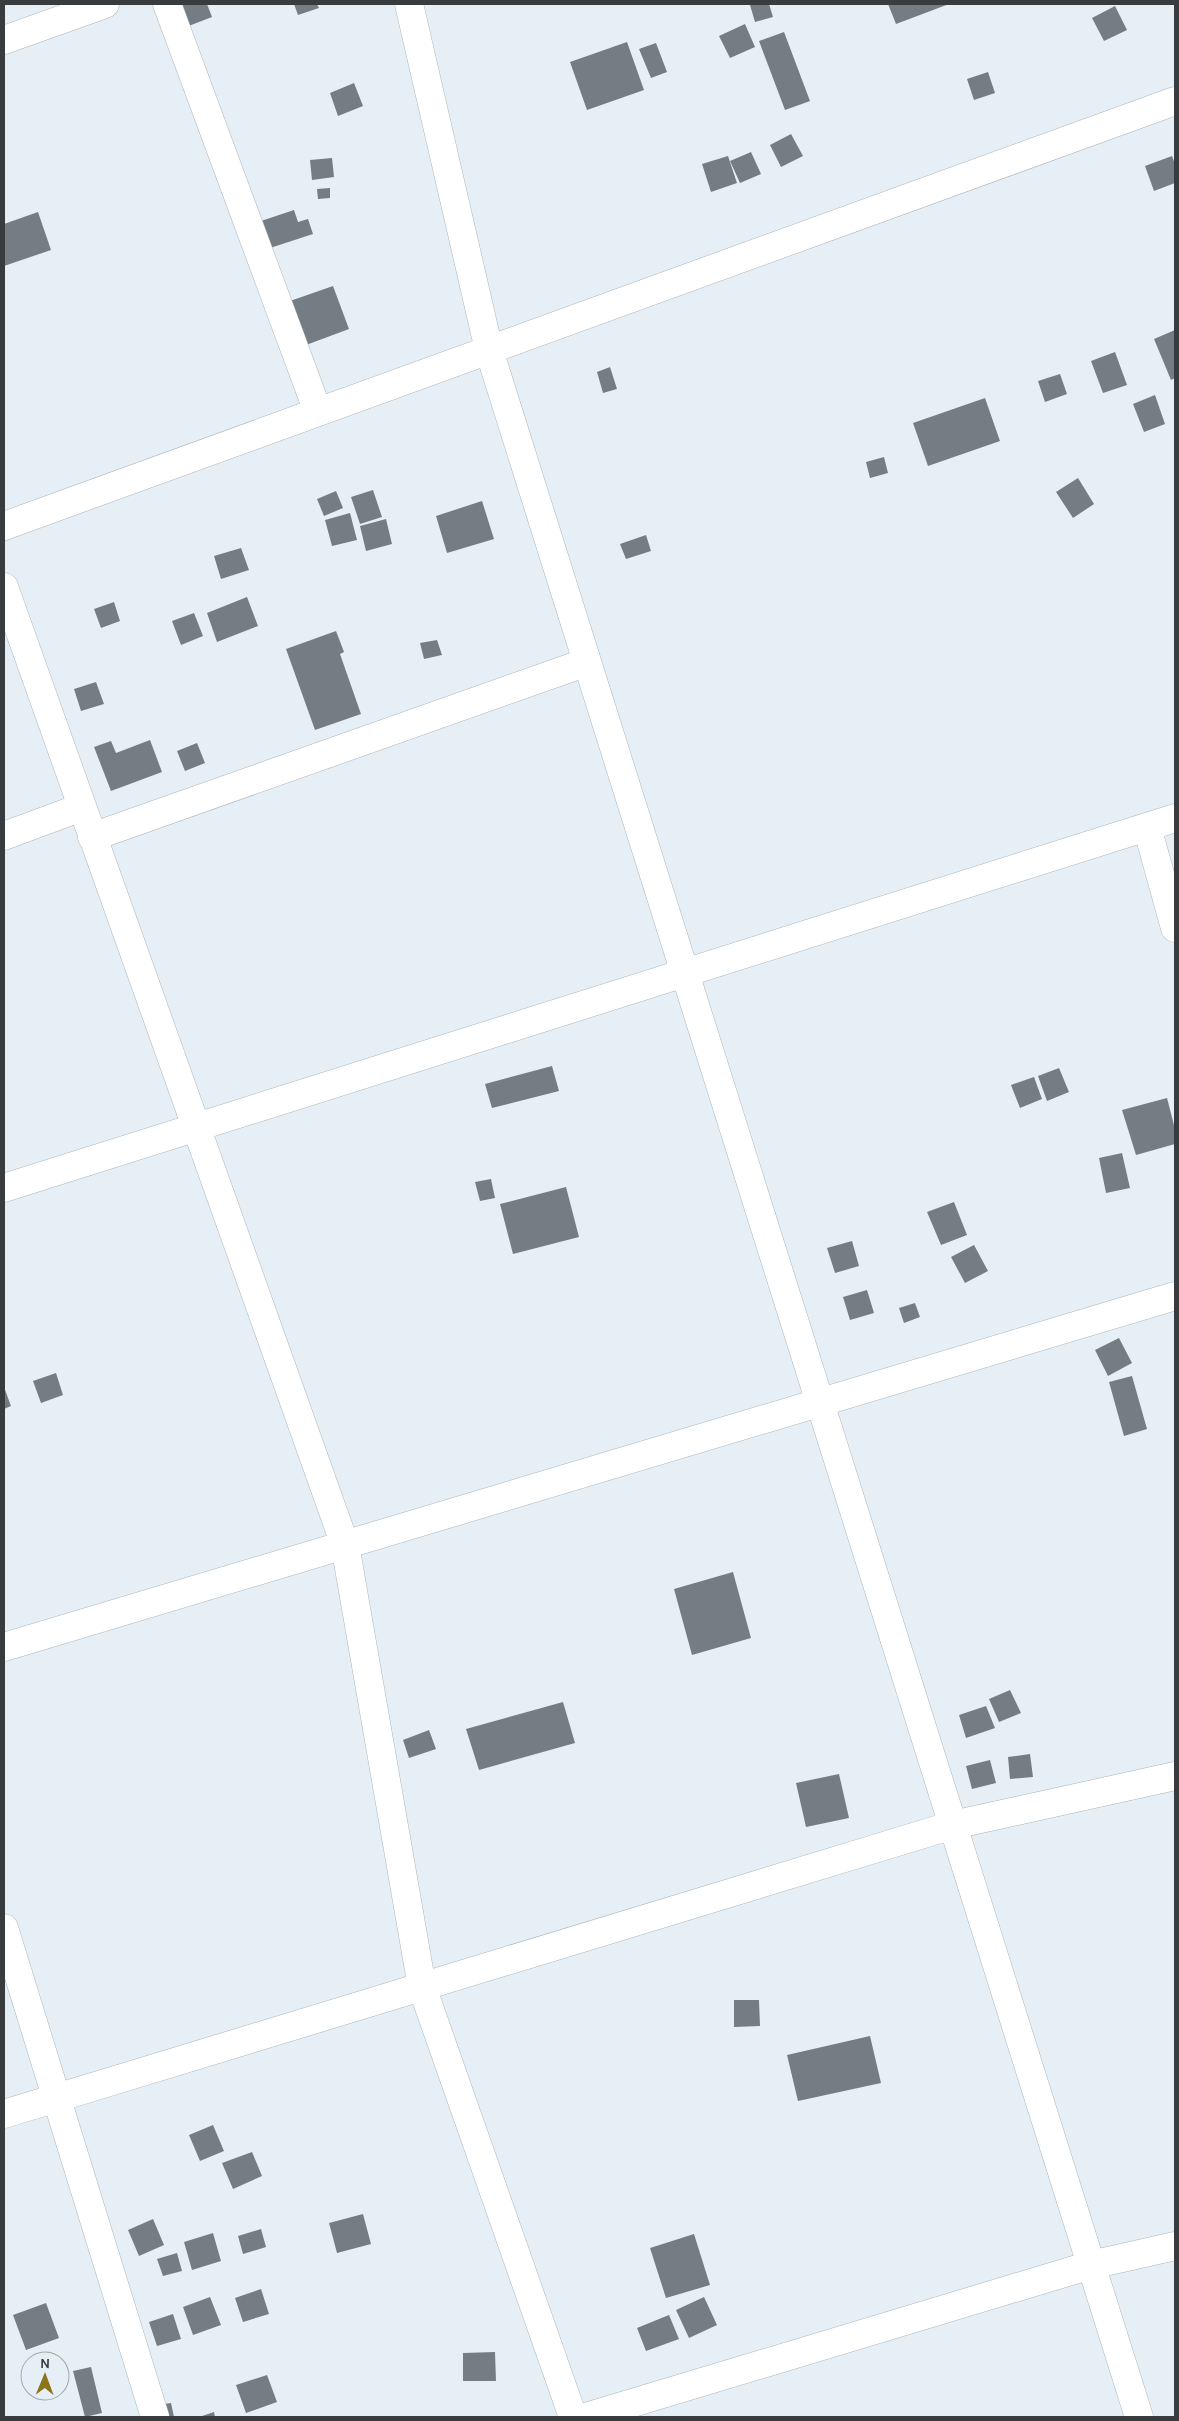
<svg xmlns="http://www.w3.org/2000/svg" width="1179" height="2421" font-family="Karla,sans-serif">
<rect width="100%" height="100%" fill="#e6eff6"/>
<path fill="#757d84" d="M186,4H207L212,17L186,27L178,7Z
M294,4H317L319,8L298,15Z
M753,4H769L773,17L755,22L750,5Z
M888,4H949L896,24Z
M1115,6L1127,30L1104,41L1092,18Z
M745,24L755,47L730,58L719,36Z
M784,32L810,101L785,110L759,41Z
M627,42L644,90L587,110L570,62Z
M656,43L667,72L651,78L639,49Z
M988,72L995,93L974,100L967,79Z
M354,83L363,106L338,116L330,93Z
M791,134L803,156L781,167L770,145Z
M751,152L761,174L740,183L730,161Z
M728,156L737,183L711,192L702,164Z
M1172,156L1175,164V183L1154,191L1145,166Z
M332,158L334,177L312,180L310,160Z
M330,188V198L318,199L317,189Z
M294,210L298,222L308,219L313,234L270,248L261,221Z
M38,212L51,250L4,266V224Z
M333,286L349,329L306,345L290,301Z
M1175,330V378L1171,380L1154,339Z
M1115,352L1127,385L1103,393L1091,361Z
M610,367L617,389L603,393L597,372Z
M1060,374L1067,394L1045,402L1038,381Z
M1155,395L1165,424L1144,432L1133,404Z
M985,398L1000,441L928,466L913,423Z
M884,457L888,473L870,478L866,462Z
M1078,478L1094,504L1073,518L1056,492Z
M373,490L382,517L360,524L351,497Z
M336,491L343,508L324,516L317,499Z
M482,501L494,539L447,553L436,516Z
M350,513L357,540L332,546L325,520Z
M386,519L392,544L366,551L360,526Z
M646,535L651,551L626,559L620,544Z
M241,548L249,570L221,579L214,556Z
M247,597L258,626L217,642L207,613Z
M114,602L120,621L101,628L94,609Z
M194,613L203,636L181,645L172,621Z
M336,631L344,652L340,654L361,714L315,730L286,649Z
M437,640L442,655L424,659L420,643Z
M96,682L104,704L81,711L74,689Z
M150,740L162,772L111,791L94,747L111,741L116,753Z
M197,743L205,763L185,771L177,751Z
M552,1066L559,1091L492,1108L485,1084Z
M1059,1068L1069,1092L1047,1101L1038,1076Z
M1034,1077L1042,1099L1020,1108L1011,1085Z
M1167,1098L1175,1129V1144L1136,1155L1122,1110Z
M1122,1153L1130,1188L1106,1193L1099,1158Z
M491,1179L495,1198L480,1201L475,1182Z
M566,1187L579,1237L513,1254L500,1204Z
M954,1202L967,1235L941,1245L927,1212Z
M852,1241L859,1266L835,1273L827,1248Z
M974,1245L988,1271L965,1283L951,1257Z
M867,1290L874,1313L850,1320L843,1297Z
M915,1303L920,1317L904,1323L899,1308Z
M1119,1338L1132,1363L1108,1376L1095,1350Z
M56,1373L63,1395L41,1403L33,1381Z
M1132,1376L1147,1429L1124,1436L1109,1382Z
M4,1387L11,1406L4,1409Z
M733,1572L751,1638L692,1655L674,1589Z
M1010,1690L1021,1713L999,1722L989,1699Z
M563,1702L575,1743L479,1770L466,1729Z
M986,1706L995,1728L966,1738L959,1715Z
M429,1730L436,1749L409,1758L403,1740Z
M1030,1754L1033,1777L1010,1779L1008,1757Z
M990,1760L996,1783L972,1789L966,1766Z
M839,1774L849,1818L806,1827L796,1783Z
M734,2000H759L760,2026L734,2027Z
M870,2036L881,2083L798,2101L787,2055Z
M213,2125L224,2151L200,2161L189,2135Z
M252,2152L262,2176L233,2189L222,2163Z
M363,2214L371,2244L337,2253L329,2223Z
M153,2219L164,2245L139,2256L128,2230Z
M261,2229L266,2247L243,2254L238,2236Z
M213,2233L221,2261L192,2270L184,2242Z
M694,2234L710,2285L666,2298L650,2248Z
M177,2253L182,2271L163,2276L157,2259Z
M261,2289L269,2314L243,2322L235,2298Z
M210,2297L221,2325L193,2335L183,2307Z
M704,2297L717,2325L689,2338L676,2310Z
M46,2303L59,2338L26,2350L13,2315Z
M173,2314L181,2339L157,2346L149,2322Z
M669,2315L679,2339L646,2351L637,2328Z
M495,2352L496,2381H463V2353Z
M91,2367L102,2413L85,2417L73,2371Z
M267,2375L277,2402L246,2413L236,2385Z
M171,2403L174,2417H153L150,2406Z
M214,2412L215,2417H199Z"/>
<g fill="none" stroke-linecap="round" stroke-linejoin="round">
<defs>
<path id="minor" d="M167,4L318,412
M409,4L489,350L1139,2417
M4,40L105,4
M4,526L1175,101
M4,587L345,1545L422,1987L573,2417
M1147,827L1175,928
M4,836L82,807
M92,837L587,662
M4,1188L1175,818
M4,1647L1175,1296
M4,1928L155,2417
M4,2114L953,1825L1175,1776
M586,2417L1091,2265L1175,2246"/>
</defs>
<use href="#minor" stroke="#acb5bc" stroke-width="29"/>
<use href="#minor" stroke="#fff" stroke-width="28"/>
</g>
<rect width="1179" height="2421" fill="none" stroke="#383c3f" stroke-width="10"/>
<g transform="translate(45 2376) rotate(1)"><circle r="24" fill="#e6eff6" stroke="#a0a7ad"/>
<path d="M0-4L9 19L0 12L-9 19Z" fill="#8c7418"/>
<text y="-8" font-size="14" font-weight="bold" text-anchor="middle" fill="#383c3f">N</text>
</g>
</svg>
